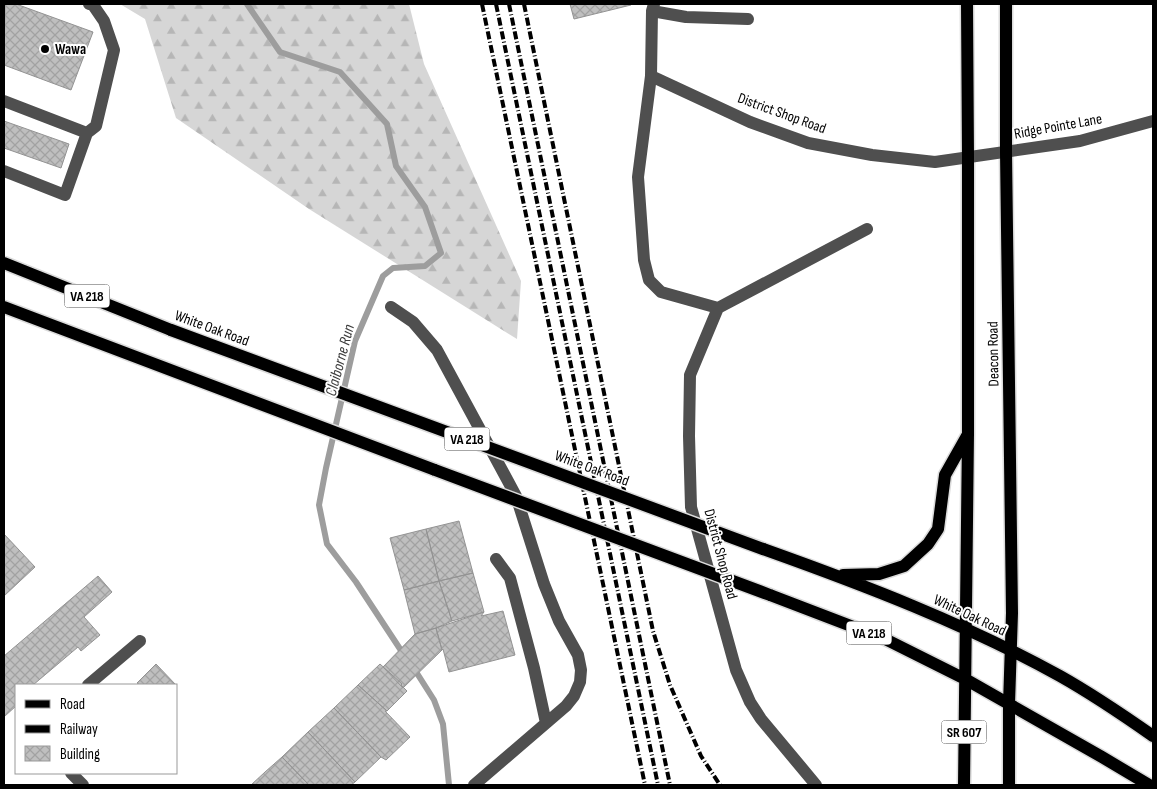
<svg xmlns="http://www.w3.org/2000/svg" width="1157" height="789" font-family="'Sofia Sans Condensed',sans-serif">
<defs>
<pattern id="forest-firs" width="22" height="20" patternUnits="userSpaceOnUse" patternTransform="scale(1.25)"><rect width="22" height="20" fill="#d6d6d6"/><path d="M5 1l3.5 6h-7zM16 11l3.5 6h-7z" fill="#b6b6b6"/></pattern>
<pattern id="building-cross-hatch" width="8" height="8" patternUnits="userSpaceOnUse" patternTransform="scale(1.25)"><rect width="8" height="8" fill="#bfbfbf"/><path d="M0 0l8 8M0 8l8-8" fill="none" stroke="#a2a2a2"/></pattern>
</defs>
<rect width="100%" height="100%" fill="#fff"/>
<path fill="url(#forest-firs)" d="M120,4H409L424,64L521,281L517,339L309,209L176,118L145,19Z"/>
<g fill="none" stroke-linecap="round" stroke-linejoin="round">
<path stroke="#9d9d9d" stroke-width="6" d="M247,4L280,52L340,72L387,124L396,166L425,207L441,253L425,266L393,268L383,276L355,341L326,468L319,505L327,544L356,582L404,655
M413,667L434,700L443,724L449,785"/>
</g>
<path fill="url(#building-cross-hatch)" stroke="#939393" d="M5,4H16L93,32L71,90L4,65Z
M570,4H630L631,5L574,19Z
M4,121L69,144L61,168L4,148Z
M459,521L473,573L439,581L426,529Z
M426,529L439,581L404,590L390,538Z
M4,534L35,567L4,596Z
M473,573L484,612L452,621L439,581Z
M98,576L112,592L84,617L100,635L81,651L78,647L33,685H16V706L5,716L4,714V656Z
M439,581L452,621L436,628L415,634L404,590Z
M503,611L515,655L449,672L443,649L442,650L436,628L484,612L481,616Z
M436,628L442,650L403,688L383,667L415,634Z
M156,664L176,685H140L137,683Z
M380,664L402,684L401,685L407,691L387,711L358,685Z
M358,685L387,711H385L410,737L386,760L381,757L334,708Z
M334,708L381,757L355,782L308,732Z
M308,732L355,782L351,785H309L282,757Z
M282,757L309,785H251L265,772Z"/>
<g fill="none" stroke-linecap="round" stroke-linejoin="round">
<defs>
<path id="major" d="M1006,4V152L1012,613L1009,704V785
M4,263L171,330
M4,307L435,470
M763,549C864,585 966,624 1060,676C1092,694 1123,715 1153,736
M843,575L879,574L904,566L928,544L938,529L945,475L967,436
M770,595L885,639L965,679L1102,757L1149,785
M964,785L968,434V157L967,4"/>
</defs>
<use href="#major" stroke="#dbdbdb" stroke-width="15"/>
<path stroke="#4f4f4f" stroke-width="12" d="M654,4L652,11L651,76L638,177L644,260L649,280L661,292L718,308
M652,11L686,17L748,19
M651,76L750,122L808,143L872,155L935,162L1080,141L1153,121
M4,101L87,133L96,126L114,50L104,21L93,5L89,4
M4,171L65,195L87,133
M391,307L413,322L437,350L516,496L544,584L559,621L578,655L581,670L580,682L574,696L566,706L474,785
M496,559L510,578L534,668L546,723
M88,685L140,641
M71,773L83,785
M816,785L761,719L750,702L736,670L691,507L689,436L690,375L718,308L867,229"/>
<use href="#major" stroke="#000" stroke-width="12"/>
<path stroke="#000" stroke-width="4" stroke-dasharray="8 2.5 1 2.5" stroke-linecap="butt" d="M482,4L645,785
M496,4L658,785
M509,4L670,785
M524,4L653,631L670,685L701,756L720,785"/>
<defs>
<path id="major-bridge" d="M171,330L763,549
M435,470L770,595"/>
</defs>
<use href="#major-bridge" stroke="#dbdbdb" stroke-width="15" stroke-linecap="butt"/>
<use href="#major-bridge" stroke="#000" stroke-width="12"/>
</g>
<circle fill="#000" stroke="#fff" stroke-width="2" cx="45" cy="49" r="5"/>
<g text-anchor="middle" stroke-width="4" stroke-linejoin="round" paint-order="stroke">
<g fill="#fff" stroke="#4c4c4c" stroke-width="1">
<rect x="64.5" y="284.5" width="45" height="23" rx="4"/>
<rect x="444.5" y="427.5" width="45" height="23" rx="4"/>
<rect x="846.5" y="621.5" width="45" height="23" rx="4"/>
<rect x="941.5" y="720.5" width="45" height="23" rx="4"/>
</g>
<g font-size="14" font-weight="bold" fill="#000">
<text x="87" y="301">VA 218</text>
<text x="467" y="444">VA 218</text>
<text x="869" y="638">VA 218</text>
<text x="964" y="737">SR 607</text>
</g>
<g font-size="15" font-weight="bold" fill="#000" stroke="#fff" text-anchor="start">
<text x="55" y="54">Wawa</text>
</g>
<g font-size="15" fill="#000" stroke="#fff">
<text transform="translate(782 113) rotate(20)" y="5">District Shop Road</text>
<text transform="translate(1058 126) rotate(-10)" y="5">Ridge Pointe Lane</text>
<text transform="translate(212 328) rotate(20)" y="5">White Oak Road</text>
<text transform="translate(993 354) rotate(-91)" y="5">Deacon Road</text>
<text transform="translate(592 468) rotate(20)" y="5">White Oak Road</text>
<text transform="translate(721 554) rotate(75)" y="5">District Shop Road</text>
<text transform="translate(970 615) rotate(25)" y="5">White Oak Road</text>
</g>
<g font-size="16" font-style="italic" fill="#3e3e3e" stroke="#fff">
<text transform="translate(339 360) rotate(-75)" y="6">Claiborne Run</text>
</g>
</g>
<rect width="1157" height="789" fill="none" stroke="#000000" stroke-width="10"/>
<rect x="15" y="684" width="162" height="90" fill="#ffffff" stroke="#999999"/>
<rect x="25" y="700" width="25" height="8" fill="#000000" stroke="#999999"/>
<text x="60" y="709" font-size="15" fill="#000000">Road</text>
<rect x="25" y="725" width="25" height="8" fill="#000000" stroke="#999999"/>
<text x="60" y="734" font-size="15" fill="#000000">Railway</text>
<rect x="25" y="746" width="25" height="15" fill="url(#building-cross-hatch)" stroke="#999999"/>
<text x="60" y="759" font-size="15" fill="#000000">Building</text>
</svg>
